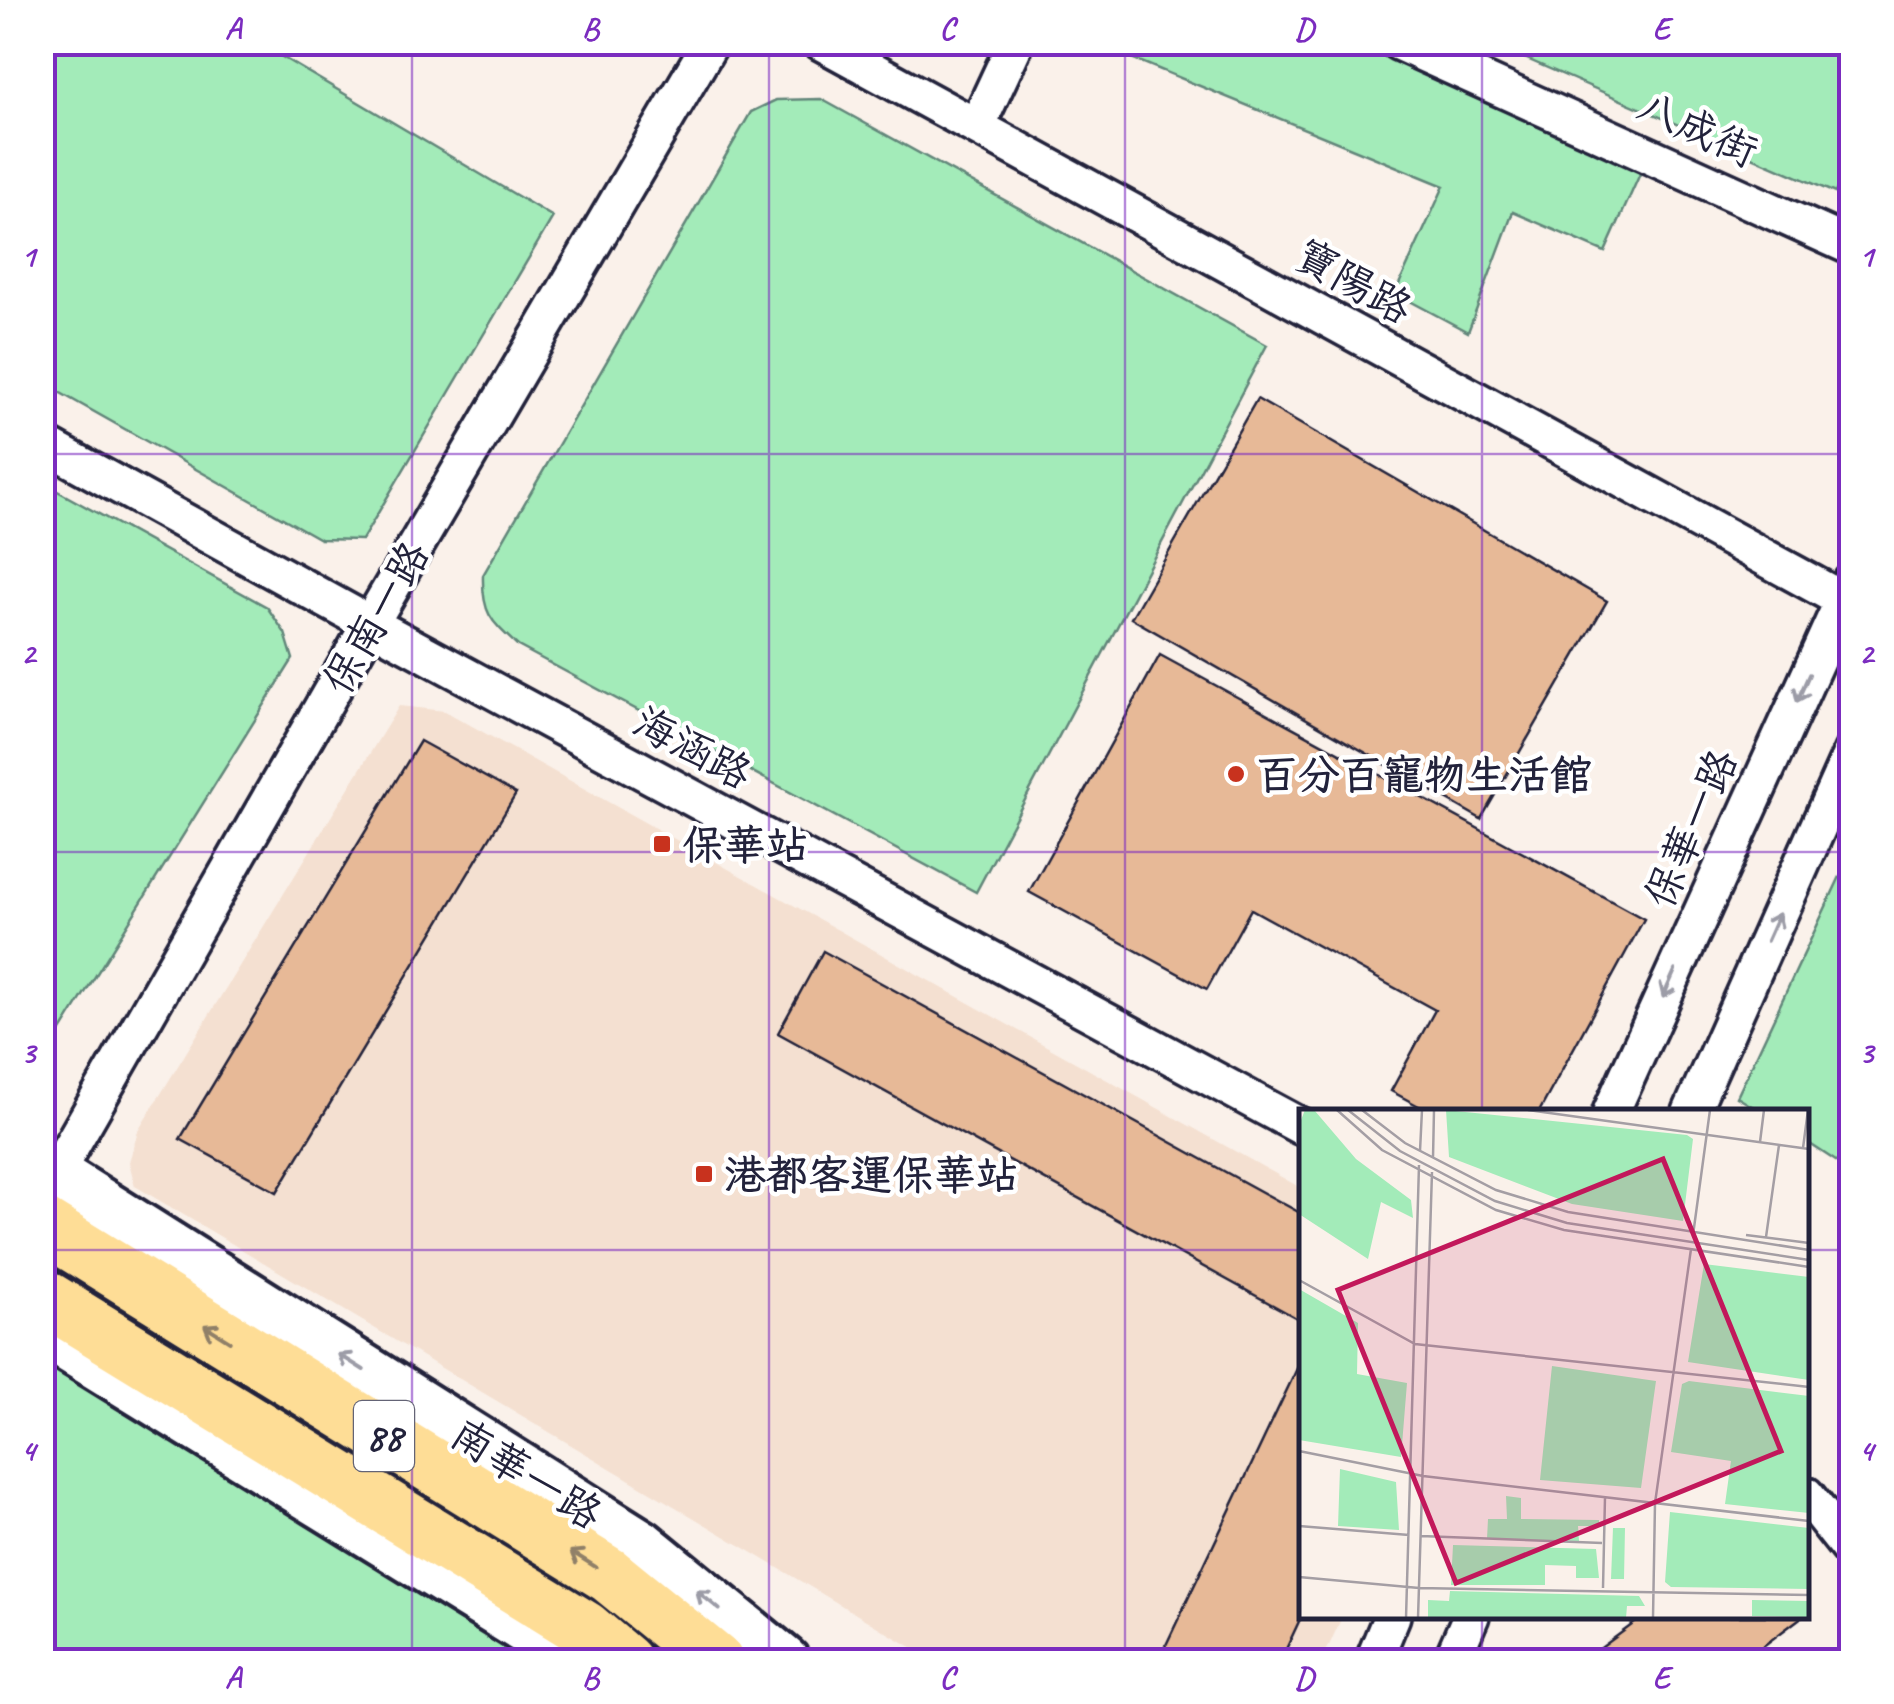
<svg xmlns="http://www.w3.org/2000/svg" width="1894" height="1704" font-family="Caveat,'LXGW WenKai TC',sans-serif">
<rect width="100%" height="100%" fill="#faf1ea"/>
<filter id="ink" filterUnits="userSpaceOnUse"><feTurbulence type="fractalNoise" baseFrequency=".01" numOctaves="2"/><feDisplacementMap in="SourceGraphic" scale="20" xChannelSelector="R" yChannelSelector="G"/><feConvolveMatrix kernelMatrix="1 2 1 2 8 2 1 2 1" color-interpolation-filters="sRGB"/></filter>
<g filter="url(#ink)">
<path fill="#f4e0d1" d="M399,706L445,711L1301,1188L1302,1616L1342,1617L1322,1661H935L135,1186L129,1162L138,1131Z"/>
<path fill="#a3ebb9" stroke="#62867a" stroke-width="2.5" d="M42,43H276L272,51L553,217L362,540L320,539L43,383Z
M1095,43H1384L1648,156L1605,252L1513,212L1468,332L1395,293L1444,186Z
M1490,43H1851V157L1835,193Z
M821,99L1267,345L976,892L518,646C491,621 482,614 483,575L751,112L776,100Z
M43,483L267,607L285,633L293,659L43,1060Z
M1851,853V1171L1807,1142L1806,1112L1760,1111L1737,1097Z
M42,1354L545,1661H43Z"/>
<path fill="#e7b997" stroke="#22223b" stroke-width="2.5" d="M1257,399L1607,601L1481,819L1131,618Z
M1160,655L1644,919L1539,1112H1430L1391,1091L1435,1010L1251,909L1207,989L1029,892Z
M420,741L516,794L277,1192L180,1139Z
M823,951L1302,1214V1321L778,1033Z
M1302,1358V1615L1280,1662H1158Z
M1644,1616H1803L1742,1662H1600L1594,1653Z
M1840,1649L1849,1662H1822Z"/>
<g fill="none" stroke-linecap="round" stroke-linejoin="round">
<defs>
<path id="street" d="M821,42L1852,605
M1398,42L1852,247
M977,126L1016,42
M42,443L370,624L1302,1127
M1611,1112L1852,581
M1691,1112L1852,751
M55,1174L370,624L711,42
M1806,1495L1852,1553
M1373,1662L1392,1616
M1451,1662L1471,1616"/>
<path id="secondary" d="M42,1167L641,1545L784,1662
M42,1330L580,1662"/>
<path id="highway" d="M42,1225L609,1575L716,1662
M42,1296L585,1629L624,1662"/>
</defs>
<use href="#street" stroke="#22223b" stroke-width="42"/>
<use href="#secondary" stroke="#22223b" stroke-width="58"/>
<use href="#highway" stroke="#22223b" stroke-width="62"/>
<use href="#street" stroke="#fff" stroke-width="35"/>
<use href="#secondary" stroke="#fff" stroke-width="50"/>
<use href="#highway" stroke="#fedd96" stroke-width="55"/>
</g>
<defs><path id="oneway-shaft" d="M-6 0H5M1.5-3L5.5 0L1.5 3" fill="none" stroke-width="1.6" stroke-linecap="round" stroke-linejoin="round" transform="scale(2.5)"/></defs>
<g stroke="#9c9ca7">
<use href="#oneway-shaft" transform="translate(1803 688) rotate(114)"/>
<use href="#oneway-shaft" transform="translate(1773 927) rotate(-66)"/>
<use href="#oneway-shaft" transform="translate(1669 984) rotate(114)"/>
<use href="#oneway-shaft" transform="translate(351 1362) rotate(-148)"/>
<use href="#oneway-shaft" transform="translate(708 1600) rotate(-141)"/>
</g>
<g stroke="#908068">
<use href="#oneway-shaft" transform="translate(217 1333) rotate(-148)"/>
<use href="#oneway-shaft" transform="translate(583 1559) rotate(-148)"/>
</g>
</g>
<path fill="none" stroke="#7b2cbf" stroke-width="2.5" stroke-opacity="0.55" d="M412,42V1662M769,42V1662M1125,42V1662M1482,42V1112M42,454H1852M42,852H1852M42,1250H1302M1806,1250H1852M1482,1616V1662"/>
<g fill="#c8321e" stroke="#fff" stroke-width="4">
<circle cx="1236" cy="774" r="10"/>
<rect x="652" y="834" width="20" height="20" rx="5"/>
<rect x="694" y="1164" width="20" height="20" rx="5"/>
</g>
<g text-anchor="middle" stroke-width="9" stroke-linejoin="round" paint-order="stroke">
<rect fill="#fff" stroke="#646476" stroke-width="2.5" x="354" y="1401" width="60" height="70" rx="8"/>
<g font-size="40" font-weight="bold" fill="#22223b">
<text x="384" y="1450">88</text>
</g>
<g font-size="42" fill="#22223b" stroke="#fff">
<text transform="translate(1698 128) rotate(24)" y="15">八成街</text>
<text transform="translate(1354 281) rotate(29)" y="15">寶陽路</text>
<text transform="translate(375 617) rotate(-60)" y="15">保南一路</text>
<text transform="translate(693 747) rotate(28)" y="15">海涵路</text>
<text transform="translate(1690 828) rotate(-66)" y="15">保華一路</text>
<text transform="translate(527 1473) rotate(32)" y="15">南華一路</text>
</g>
<g font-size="42" font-weight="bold" fill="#22223b" stroke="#fff" text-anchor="start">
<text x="1256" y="789">百分百寵物生活館</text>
<text x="682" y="859">保華站</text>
<text x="724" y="1189">港都客運保華站</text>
</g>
</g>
<g transform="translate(1299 1109)">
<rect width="510" height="510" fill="#faf1ea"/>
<path d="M6,1L16,2L57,50L112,91L114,109L82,93L69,150L0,105V16ZM147,1L388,26L394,30L384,112L273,95L150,48ZM405,155L510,168V271L389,253ZM0,180L59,214L58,265L108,274L102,348L0,331ZM253,257L357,272L342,379L241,371ZM390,272L510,287V404L426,395L432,352L372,343L383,275ZM41,360L97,373L100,421L39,417ZM207,387L222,389V410L300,411V417H279L280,432L188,430L189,410H208ZM371,403L510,419V480L372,478L366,473ZM314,419H326L325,470H312ZM154,436L297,440L300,469H277V457L246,456V476H152ZM151,482L340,487L346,497H328L327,509L129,508V491L150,492ZM453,491L510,492V508L453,507Z" fill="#a3ebb9"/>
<path fill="none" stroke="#a49ea4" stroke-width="2.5" d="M38,1L83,41L197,101L265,121L510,158M49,1L101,42L196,92L268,114L510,151M63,1L106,34L197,81L269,103L510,141M229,1L510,40M461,33L465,1M504,39L509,1M121,42L123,1M134,49L135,1M394,126L411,1M447,126L510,134M467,128L480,36M0,171L116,235L510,278M0,342L124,367L510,412M0,417L110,426M122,427L303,434M0,468L120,479L510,486M304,479L306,388M107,509L120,56M119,509L133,63M354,509L356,394L392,140"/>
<path fill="#c2185b" fill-opacity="0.15" stroke="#c2185b" stroke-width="5" d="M364,50L482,342L157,474L39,181Z"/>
<rect width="510" height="510" fill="none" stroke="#22223b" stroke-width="5"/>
</g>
<rect width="1894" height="1704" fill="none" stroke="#fff" stroke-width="110"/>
<rect x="55" y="55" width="1784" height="1594" fill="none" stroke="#7b2cbf" stroke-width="4"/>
<g font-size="32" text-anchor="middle" font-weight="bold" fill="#7b2cbf">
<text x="233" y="39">A</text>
<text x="590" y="39">B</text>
<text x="947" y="39">C</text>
<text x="1304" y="39">D</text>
<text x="1661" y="39">E</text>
<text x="28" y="266">1</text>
<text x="1866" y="266">1</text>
<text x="28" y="664">2</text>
<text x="1866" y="664">2</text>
<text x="28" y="1063">3</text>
<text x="1866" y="1063">3</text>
<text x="28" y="1461">4</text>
<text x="1866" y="1461">4</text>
<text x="233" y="1688">A</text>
<text x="590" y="1688">B</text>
<text x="947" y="1688">C</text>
<text x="1304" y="1688">D</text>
<text x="1661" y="1688">E</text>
</g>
</svg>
